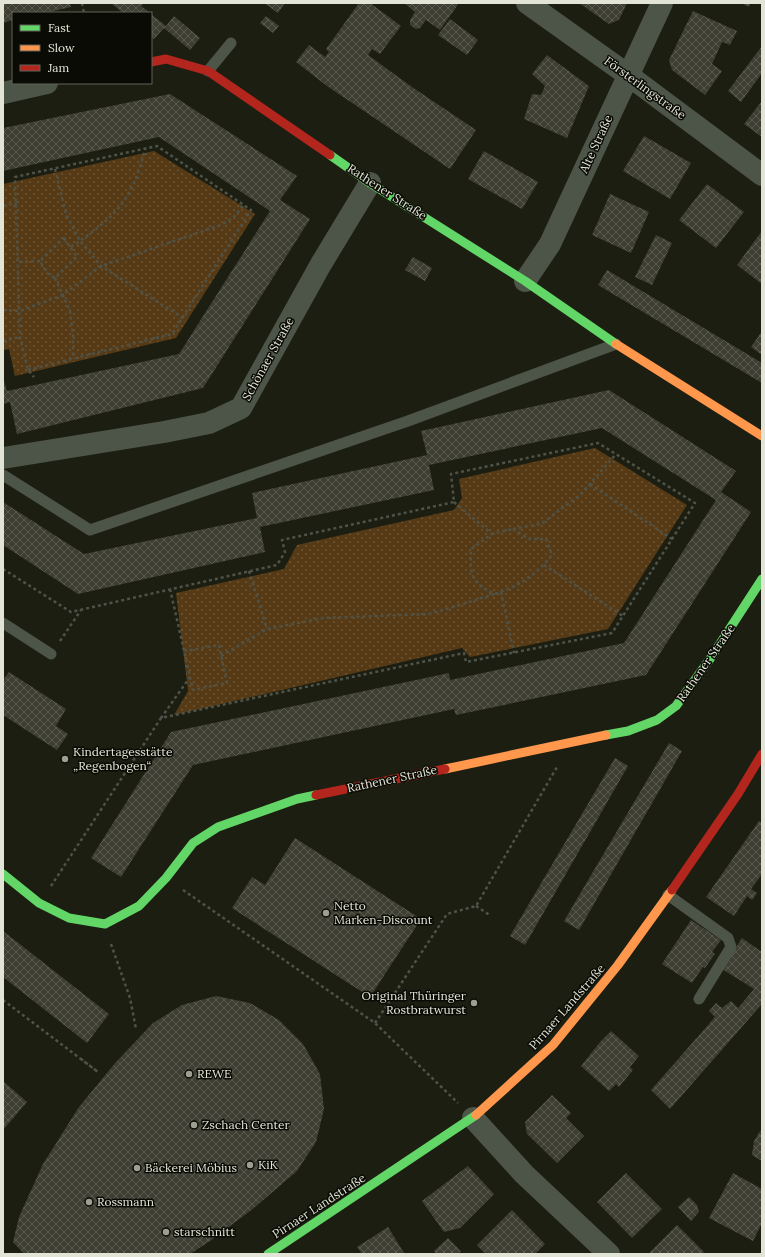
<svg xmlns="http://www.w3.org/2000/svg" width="765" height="1257" font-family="Lora,serif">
<defs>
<pattern id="grass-dots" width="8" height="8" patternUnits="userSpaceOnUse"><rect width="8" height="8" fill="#563a15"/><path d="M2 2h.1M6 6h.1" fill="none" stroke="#6e5636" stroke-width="1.8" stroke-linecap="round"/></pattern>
<pattern id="building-cross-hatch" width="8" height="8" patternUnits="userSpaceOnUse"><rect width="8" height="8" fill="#3e3e33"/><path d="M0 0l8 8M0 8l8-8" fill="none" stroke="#5a5a50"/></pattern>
</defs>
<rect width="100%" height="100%" fill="#1c1e11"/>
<path fill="url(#grass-dots)" d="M154,151L255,214L176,338L15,376L9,349L3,350V184Z
M595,448L687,505L608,629L470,657L462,648L174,715L188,691L176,593L284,569L297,545L454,510L462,498L459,479Z"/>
<path fill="url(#building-cross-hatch)" d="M3,3H70L71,7L45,13H13V20L3,23Z
M111,3H144L141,6L150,13H123Z
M264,3H285L278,13Z
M359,3H370L401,26L380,54L372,49L368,55L412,87L476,130L450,169L327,86L296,62L309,45L325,57L329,52L326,49Z
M404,3H459L440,30L426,20L420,28L416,29L410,25V20L415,12Z
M579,3H627L619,20L609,24Z
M741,3H750L749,7Z
M693,11L737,31L730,45L722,42L712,64L722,71L705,95L672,70L669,60Z
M151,14L166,26L174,16L200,38L190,50L164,28L154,39L151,37Z
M266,16L279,26L273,33L260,23Z
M450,19L478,40L467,55L438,35Z
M762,46V73L741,102L728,91Z
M547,55L589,86L567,138L524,119L532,94L541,95L545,86L532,74Z
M170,94L297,176L280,200L310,219L203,388L17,434L10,402L3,404V377L7,391L179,354L270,211L159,137L3,171V128Z
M762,101V137L744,124Z
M644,136L691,163L670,199L623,171Z
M484,151L538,182L522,209L468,179Z
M707,184L744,212L716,248L679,220Z
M610,194L649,212L631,253L592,235Z
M762,231V284L737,265Z
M656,235L672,243L652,285L635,277Z
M413,257L432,268L425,281L405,270Z
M607,270L762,363V383L598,285Z
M762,331V355L751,347Z
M609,390L736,471L721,492L751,512L646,675L456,715L454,709L193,765L121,877L91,858L171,732L449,673L450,680L624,643L716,500L602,428L429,465L434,490L260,527L265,552L78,594L3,545V502L84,554L257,518L252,493L427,455L421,431Z
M9,672L66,709L56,726L68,734L57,750L3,715V680Z
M669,743L682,751L579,930L564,921Z
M615,758L628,766L525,945L510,936Z
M759,821L762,823V874L751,889L757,893L752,900L747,896L734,916L706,897Z
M295,838L421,919L370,997L232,908L252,877L265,885Z
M691,920L721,940L712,952L715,954L705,968L703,967L692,983L662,964Z
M3,931L109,1014L87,1043L3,977Z
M742,938L762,952V1004L670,1109L651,1090L715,1017L709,1011L716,1003L722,1008L731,1001L738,1008L754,989L722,969Z
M216,996L250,1003L279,1020L303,1044L320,1074L324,1109L316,1142L297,1171L254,1208L210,1241L190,1254H24L13,1242L19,1217L43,1164L79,1107L116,1062L153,1023L182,1005Z
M611,1031L639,1056L630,1067L633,1070L619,1087L616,1084L609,1091L581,1066L601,1041Z
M3,1081L27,1102L3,1130Z
M552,1095L571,1113L566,1118L584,1136L557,1163L527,1134L525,1122Z
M762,1128V1161L752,1155L754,1141Z
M468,1166L494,1194L460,1228L444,1232L422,1201Z
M626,1173L662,1209L632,1238L597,1202Z
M733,1173L762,1189V1223L753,1241L709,1218Z
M689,1197L697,1205L699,1212L691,1221L678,1207Z
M512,1210L545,1244L535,1254H486L477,1245Z
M677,1225L704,1252L702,1254H648Z
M388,1227L404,1253L362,1254L357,1247Z
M448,1238L461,1251L458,1254H437L434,1251Z"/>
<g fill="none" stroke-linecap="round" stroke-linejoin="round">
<path stroke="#4e5349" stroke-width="2.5" stroke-dasharray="3 3" stroke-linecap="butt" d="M82,3L84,13
M55,169L66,214L80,241L101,266L183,318
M3,206L17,203
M64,238L77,257L55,278L47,273L40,261Z
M71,247C115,217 132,202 145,149
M19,262L40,261
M55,278L70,311L73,334V359
M3,310L20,311L63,295L101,266L221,225L234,217L244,204
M3,341L20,337
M28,370L172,334L251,210L157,146L15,177L20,337L28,370L34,377
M590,484L672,539
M454,502L492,534
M513,529L529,539H546L552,555C535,576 520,585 495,594C470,583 470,574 471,549L492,534Z
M513,529L541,524L580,495L616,454
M544,565L623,616
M3,569L71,612L277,565L285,552L282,540L454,502L451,474L598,443L695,503L612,633L466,662L464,653L161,718L190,677
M249,571L267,629
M170,589L193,690L227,683L219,645L185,651
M501,592L514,653
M60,641L81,610
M221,656L267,629L323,618L430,614L495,594
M51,886L161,718
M183,890L375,1023L458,1103
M476,906L491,916
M111,944L130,998L136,1029
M3,1000L98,1072L81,1059
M375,1023L447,914L476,906L557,767"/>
<path stroke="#4d5448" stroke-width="11" d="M208,71L231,43
M3,475L90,530L408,421L616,344
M3,623L51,654
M668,895L728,938L731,947L699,999"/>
<path stroke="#4d5448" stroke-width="22" d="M527,3L628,75L762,175
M3,93L47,83
M525,281L550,244L662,3
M3,458L164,432L209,423L241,408L321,264L370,183
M473,1118L524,1174L609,1254"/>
<path stroke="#63d668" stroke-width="9" d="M330,155L370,183L525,281L616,344
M606,735L628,731L657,720L676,706L710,659L762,579
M3,874L39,903L69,918L105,924L139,906L166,878L193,843L218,827L297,799L316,795
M268,1254L476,1115"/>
<path stroke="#ff974d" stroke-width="9" d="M616,344L762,436
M445,769L606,735
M476,1115L553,1045L618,965L672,890"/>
<path stroke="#b3261e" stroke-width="9" d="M151,62L166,59L208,71L330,155
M316,795L445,769
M672,890L738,794L762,754"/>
</g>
<g fill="#9d9f91" stroke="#0a0b04" stroke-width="1.5">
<circle cx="65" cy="759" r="4"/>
<circle cx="326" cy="913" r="4"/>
<circle cx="474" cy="1003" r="4"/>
<circle cx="189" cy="1074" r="4"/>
<circle cx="194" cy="1125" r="4"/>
<circle cx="250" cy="1165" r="4"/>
<circle cx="137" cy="1168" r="4"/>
<circle cx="89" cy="1202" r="4"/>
<circle cx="166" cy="1232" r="4"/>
</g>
<g text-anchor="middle" stroke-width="3" stroke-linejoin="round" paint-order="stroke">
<g font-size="12" fill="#e2e5d6" stroke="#0a0b04">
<text transform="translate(645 88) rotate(36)" y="4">Försterlingstraße</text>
<text transform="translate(596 144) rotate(-65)" y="4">Alte Straße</text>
<text transform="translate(387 192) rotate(33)" y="4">Rathener Straße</text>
<text transform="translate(268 359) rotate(-61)" y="4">Schönaer Straße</text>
<text transform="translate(706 663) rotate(-55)" y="4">Rathener Straße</text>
<text transform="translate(392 779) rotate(-12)" y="4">Rathener Straße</text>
<text transform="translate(567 1007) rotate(-49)" y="4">Pirnaer Landstraße</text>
<text transform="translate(319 1206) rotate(-33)" y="4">Pirnaer Landstraße</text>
</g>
<g font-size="12" fill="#e2e5d6" stroke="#0a0b04" text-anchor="start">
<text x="73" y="756">Kindertagesstätte<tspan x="73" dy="14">„Regenbogen“</tspan></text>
<text x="334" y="910">Netto<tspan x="334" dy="14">Marken-Discount</tspan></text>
<text x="466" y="1000" text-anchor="end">Original Thüringer<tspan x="466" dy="14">Rostbratwurst</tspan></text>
<text x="197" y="1078">REWE</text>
<text x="202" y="1129">Zschach Center</text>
<text x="258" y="1169">KiK</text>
<text x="145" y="1172">Bäckerei Möbius</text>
<text x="97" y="1206">Rossmann</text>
<text x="174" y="1236">starschnitt</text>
</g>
</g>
<rect width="765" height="1257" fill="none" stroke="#e2e5d6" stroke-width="8"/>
<rect x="12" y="12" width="140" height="72" fill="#0a0b04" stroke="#606258"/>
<rect x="20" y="25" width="20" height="6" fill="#63d668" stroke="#606258"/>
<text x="48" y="32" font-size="12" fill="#e2e5d6">Fast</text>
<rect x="20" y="45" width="20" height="6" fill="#ff974d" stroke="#606258"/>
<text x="48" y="52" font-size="12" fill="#e2e5d6">Slow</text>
<rect x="20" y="65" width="20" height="6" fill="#b3261e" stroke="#606258"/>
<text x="48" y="72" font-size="12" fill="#e2e5d6">Jam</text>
</svg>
